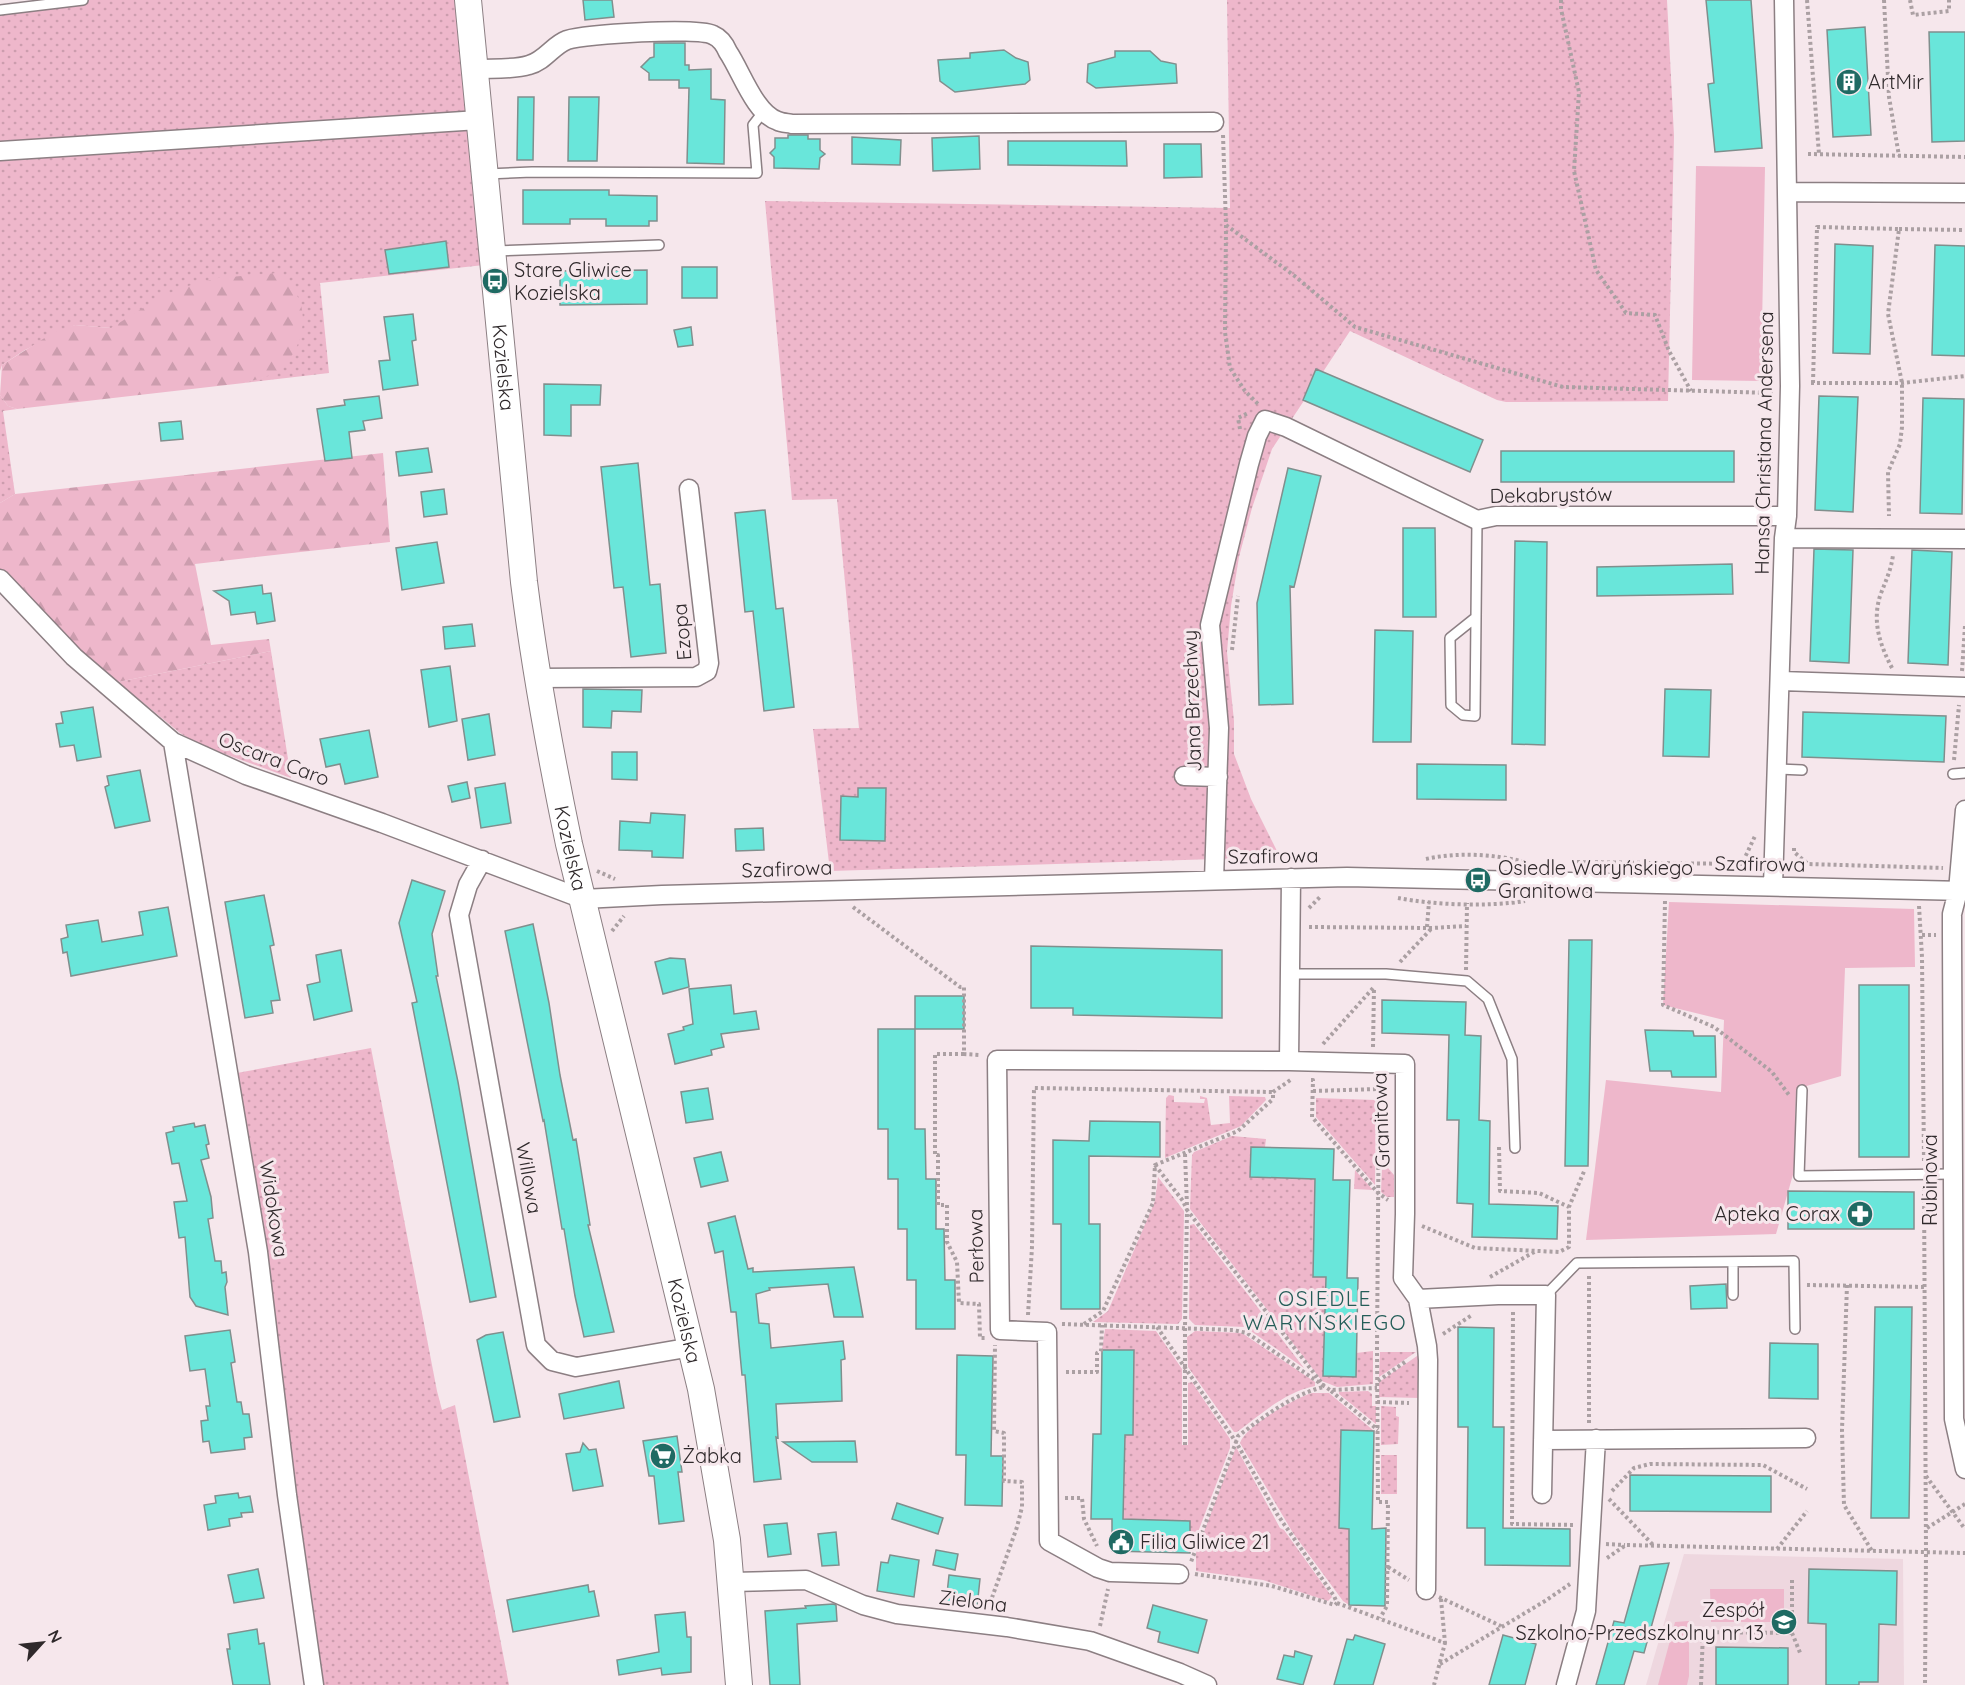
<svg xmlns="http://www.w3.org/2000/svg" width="1965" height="1685" font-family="Quicksand,sans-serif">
<defs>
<pattern id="grass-dots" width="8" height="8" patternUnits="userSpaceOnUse" patternTransform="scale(1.5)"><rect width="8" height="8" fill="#eeb7cb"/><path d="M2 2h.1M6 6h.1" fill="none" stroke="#cc9dae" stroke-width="1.8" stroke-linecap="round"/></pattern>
<pattern id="forest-firs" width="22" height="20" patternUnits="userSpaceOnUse" patternTransform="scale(1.5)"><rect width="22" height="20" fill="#eeb7cb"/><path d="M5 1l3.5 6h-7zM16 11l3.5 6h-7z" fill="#cc9dae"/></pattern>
</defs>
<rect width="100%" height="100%" fill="#f6e7ec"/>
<path fill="#eed7df" d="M1684,1554L1903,1559L1904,1685H1646Z"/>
<path fill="url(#grass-dots)" d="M83,0H468L493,264L320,283L329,373L244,383L263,377L111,328L75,325L25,350L2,365L0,371V10Z
M1227,0H1667L1674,136L1668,401L1506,402L1497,400L1350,331L1272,449L1252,508L1239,557L1231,606L1227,652L1234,721V754L1251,799L1280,857L830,871L813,729L859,728L837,499L792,500L765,201L1230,208Z
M0,395L8,406L17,409L3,411L15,494L0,503Z
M271,651L291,778L200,745L180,733L118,682Z
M371,1048L437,1391L442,1410L455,1405L509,1685H321L237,1073Z
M1169,1095L1174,1096V1102L1204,1103L1205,1099H1200V1096L1207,1098L1211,1125L1230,1123L1229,1096L1265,1097L1266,1100L1241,1126L1165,1158L1166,1098Z
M1316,1098L1376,1100L1375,1185L1316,1117Z
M1232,1136L1266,1139L1265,1147H1251L1250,1177L1315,1179L1313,1277H1326L1323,1376L1355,1377L1356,1353L1373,1351V1384L1337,1387L1322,1381L1190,1209L1192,1155L1194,1152Z
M1382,1167L1388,1168L1394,1175V1197H1387L1381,1192Z
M1355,1170L1373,1190L1354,1189Z
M1158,1177L1184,1211L1182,1319L1178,1324L1093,1322L1108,1311L1155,1201Z
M1194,1224L1304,1368L1245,1327L1195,1325L1189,1319L1190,1225Z
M1105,1329L1156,1331L1182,1369V1445H1188V1383L1192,1382L1230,1439V1448L1190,1553V1521L1123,1519L1125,1435L1133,1434L1134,1351L1102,1350Z
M1195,1331L1242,1333L1315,1382V1386C1285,1392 1261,1414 1237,1432H1234L1188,1367L1187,1337Z
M1380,1352H1416L1379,1377Z
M1420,1354V1398L1379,1397V1382Z
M1368,1391L1372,1394V1406H1376V1424L1339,1394V1392Z
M1312,1393H1329L1374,1431L1341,1430L1339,1528L1349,1529V1605L1343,1601L1293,1533L1240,1443C1245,1426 1295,1398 1312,1393Z
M1381,1406L1396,1407V1416L1399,1417L1398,1444L1381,1445Z
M1236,1447L1280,1528L1284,1530L1332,1597L1328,1601L1263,1580L1196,1571V1553Z
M1381,1455H1397V1494H1381Z"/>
<path fill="url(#forest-firs)" d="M277,273C286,281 296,290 300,302C308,325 298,355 279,370C270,377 254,380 244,383L17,409L8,406L0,395L2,365L54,332L75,325L111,328L162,296L188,286L218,278Z
M383,453L390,542L195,564L211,645L269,639L271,651L118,682L75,647L0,571V503L15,494Z"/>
<path fill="#eeb7cb" d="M1696,166L1765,167L1761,381L1692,380Z
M1669,902L1914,909L1915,967L1845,968L1841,1076L1796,1089L1794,1171L1776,1234L1586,1240L1606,1080L1721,1092L1724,1020L1663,1005Z
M1710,1589H1784V1622H1711Z
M1689,1621V1676L1687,1685H1658L1675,1622Z"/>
<path fill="#69e6da" stroke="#808f8d" stroke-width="1.5" d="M583,0H612L614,17L585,20Z
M1706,0H1751L1762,148L1715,152L1708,84L1714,83Z
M1865,27L1871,135L1833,137L1827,30Z
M1929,32H1965V141L1932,142Z
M654,43H685V65H689V70L711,69V99L725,100L724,164L687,163L689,88H679V80H649V73L641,67L650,58L654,57Z
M1004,50L1016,58L1028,62L1030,80L1025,84L955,92L940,81L938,60L970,58V53Z
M1115,51H1150L1161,61L1176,64L1177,83L1096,88L1087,82L1088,64L1115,57Z
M518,97H534L533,160H517Z
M569,97H599L597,161H568Z
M788,135H808V139H820V150L825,154L820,158L819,169L774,168V157L770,153L775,148V138H788Z
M979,136L980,169L933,171L932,138Z
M852,137L901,140L900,165L852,164Z
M1008,141H1126L1127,166L1008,165Z
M1164,144H1201L1202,177L1164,178Z
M523,190H609V195L657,196V221H649V226H606V219H570V224H523Z
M446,241L449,267L389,274L385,250Z
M1835,244L1873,246L1870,354L1833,353Z
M1935,245L1965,246V356L1932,355Z
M682,267H717V298H682Z
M647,270V304L560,305V271Z
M413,314L416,340L412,341L418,385L383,390L379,361L390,360L384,317Z
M691,327L693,345L678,347L674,330Z
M1316,369L1483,440L1470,472L1303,400Z
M544,384L601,385L600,405H571V436L544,435Z
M379,396L382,418L363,421L365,430L349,432L352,458L325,461L317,409L345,405L344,400Z
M1819,396L1858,397L1853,512L1815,510Z
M1923,398L1964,399L1962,514L1920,513Z
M181,421L183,439L161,441L159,423Z
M428,448L432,472L399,476L396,452Z
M1501,451H1734V482H1501Z
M638,463L650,585L660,584L666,653L631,657L623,587L614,588L601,467Z
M1288,468L1321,476L1294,587L1290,586L1293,704L1259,705L1257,603Z
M444,489L447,514L424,517L421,492Z
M765,510L776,609L783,608L794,707L764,711L753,611L745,612L735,513Z
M1403,528H1435L1436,617H1403Z
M1515,541L1547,542L1545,745L1512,744Z
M437,542L444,583L402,590L396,548Z
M1814,549L1853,550L1849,663L1810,661Z
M1912,550L1952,552L1948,665L1908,663Z
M1732,564L1733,594L1597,596V567Z
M262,585L263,594L271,593L275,621L257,624L255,612L231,615L229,601L214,591Z
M472,624L475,646L445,649L443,627Z
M1375,630L1413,631L1411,742H1373Z
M450,666L457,721L429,727L421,670Z
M583,689L642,690L641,712L612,711L611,728L583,727Z
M1665,689L1711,690L1709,757L1663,756Z
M93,707L101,757L77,761L74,745L60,747L56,724L63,723L61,712Z
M1803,712L1946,716L1944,762L1802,757Z
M489,714L495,755L468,760L462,719Z
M369,730L378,777L345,784L340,764L326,767L320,739Z
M612,752H637V780L612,779Z
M1417,764L1506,765V800L1417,799Z
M140,770L150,821L115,828L105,787L109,785L107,776Z
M467,782L470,798L452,802L448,786Z
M505,783L511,823L481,828L475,788Z
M858,788H886L885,841L840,840L841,796L858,797Z
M651,813L685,815L683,858L652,857V851L619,850L620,821L650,823Z
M763,828L764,850L736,851L735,829Z
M412,880L445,891L432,934L438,976H436L458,1082L496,1297L470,1302L412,1003L417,1002L399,923Z
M264,895L274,945L270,946L280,1000L271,1001L273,1013L245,1018L225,902Z
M168,907L177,956L71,976L67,952L63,953L61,939L68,937L66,925L98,920L102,942L143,935L139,912Z
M533,924L549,1003L560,1075L573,1140L576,1139L590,1225H588L614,1332L584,1337L575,1296L564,1229H562L544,1120L543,1121L505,931Z
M1569,940H1592L1588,1166H1565Z
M1031,946L1222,950V1018L1073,1015V1008H1031Z
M341,950L352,1011L314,1020L307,985L320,982L316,955Z
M670,958L685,959L689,987L663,994L655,962Z
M731,985L734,1014L756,1011L759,1029L721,1034L724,1047L711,1050L712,1055L675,1064L668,1034L684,1030L683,1027L693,1024L689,989Z
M1859,985H1909V1157H1859Z
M915,996H964V1029H915Z
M1382,1000L1466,1002L1465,1035L1481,1036L1479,1120L1490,1121L1489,1204L1558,1206L1557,1239L1472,1237L1473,1204L1457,1203L1459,1120H1447L1449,1035L1382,1033Z
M878,1029H915V1129H925L926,1179H936V1229H944L945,1280H955V1329H916V1280H907V1229H898V1179H888V1129H878Z
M1645,1030L1693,1031L1694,1036H1715L1716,1077H1672L1671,1071H1650Z
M708,1088L713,1119L686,1123L681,1092Z
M1090,1121L1160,1122V1157L1089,1156V1224H1100V1309H1061V1224H1053V1140L1089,1141Z
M194,1123L195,1127L205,1125L209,1144L206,1145L209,1158L201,1160L211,1197L213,1218L208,1219L215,1261H221L222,1273L226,1272L227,1282L225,1287L228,1315L196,1306L190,1297L185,1237L179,1238L174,1202L187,1201L179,1163L172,1164L166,1133L174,1131L173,1127Z
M1251,1147L1334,1149L1333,1180H1350L1347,1278H1358L1356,1377L1323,1376L1326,1277H1313L1315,1179L1250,1177Z
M721,1152L728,1181L701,1187L694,1158Z
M1788,1191L1914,1192V1229H1788Z
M735,1216L748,1269L753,1268V1272L854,1267L860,1300L863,1317H834L828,1284L769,1288L770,1290L756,1294L759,1323L769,1324L771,1348L843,1341L845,1359L841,1360L842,1401L776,1404L778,1438L776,1437L781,1479L754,1482L745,1375H742L736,1312H731L723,1251L715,1253L708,1223Z
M1726,1284L1727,1308L1691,1309L1690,1286Z
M1875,1307H1912L1909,1518H1871Z
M1458,1327L1494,1328L1493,1427H1504L1503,1528L1570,1529V1566L1485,1565V1528H1467L1468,1427H1458Z
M230,1330L235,1362L231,1363L237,1402H241L243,1414H249L252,1437L244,1438L245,1449L211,1453L209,1441L203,1442L201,1421L208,1420L206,1406H210L205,1369L190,1371L185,1336Z
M503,1332L520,1417L494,1422L477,1340L486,1335Z
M1770,1343L1818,1344V1399L1769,1398Z
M1102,1350H1134L1133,1435H1125L1123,1519L1190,1521V1553L1112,1551V1519H1091L1093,1434H1101Z
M957,1355L993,1356L991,1456H1003L1002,1506L965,1505L966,1455H956Z
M619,1381L624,1408L564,1419L559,1394Z
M1341,1430L1374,1431L1372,1529L1386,1528L1385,1606L1349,1605V1529L1339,1528Z
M677,1436L682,1472H678L684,1521L659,1524L654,1476H649L643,1441Z
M855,1441L857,1462H812L783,1442Z
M583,1443L589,1450L596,1449L603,1486L573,1491L566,1454L580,1452Z
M1630,1475L1771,1476V1512L1630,1511Z
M238,1493L239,1498L250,1496L253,1512L241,1513L242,1517L229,1519L230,1526L208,1530L204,1505L216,1503L215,1496Z
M897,1503L943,1518L938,1534L892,1519Z
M787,1523L791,1554L768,1557L764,1525Z
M836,1532L839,1565L822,1566L818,1534Z
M936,1550L958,1554L955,1570L933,1565Z
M890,1555L919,1560L914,1597L877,1591L881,1562L888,1563Z
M1669,1563L1644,1653L1634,1651L1624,1685H1596L1614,1621L1624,1623L1640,1566Z
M258,1569L264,1598L234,1603L228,1575Z
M1809,1569L1897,1571L1896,1625L1879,1624L1878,1682H1859V1685H1826V1624L1808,1623Z
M949,1575L980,1579L977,1607L946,1603Z
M588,1585L589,1592L594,1591L599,1616L513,1632L507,1600Z
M833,1604L836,1605L837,1621L797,1624L800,1685H770L765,1611L806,1608L805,1606Z
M1153,1605L1207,1620L1198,1653L1158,1642L1160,1632L1147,1628Z
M685,1612L687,1637H691V1672L662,1675L661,1668L619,1675L617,1660L659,1652L655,1615Z
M257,1629L259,1644L264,1643L270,1685H233L227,1649H230L228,1634Z
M1355,1635L1385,1644L1373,1685H1334L1347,1639L1353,1640Z
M1503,1635L1536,1644L1525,1685H1489Z
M1716,1647L1788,1648V1685H1716Z
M1295,1651L1312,1656L1303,1685L1277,1679L1284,1655L1294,1657Z"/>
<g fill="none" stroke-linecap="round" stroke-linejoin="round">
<defs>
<path id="lane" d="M0,10L83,0
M487,174L532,172L757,173L753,125L764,111
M494,251L659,245
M1475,618L1450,638L1451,705L1463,715L1475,716L1477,520
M1778,769L1802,770
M1953,774L1965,773
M1289,974H1386L1467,981L1488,999L1512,1059L1515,1148
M1802,1090L1799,1176L1952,1174
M1733,1262V1295
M1546,1295L1577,1263L1794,1261L1795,1329"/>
<path id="street" d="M475,69C492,68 513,70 529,65C545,61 553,45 567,40C586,34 697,27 713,35C720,38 725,45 728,52C741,71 755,114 778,121C782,123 788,123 792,124L1214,122
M0,151L479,120
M1788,192L1965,193
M1784,538L1965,539
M0,579L74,657L173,742L246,775L382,823L583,899L662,895L1347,877L1965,891
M537,678L696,677L707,671L709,663L689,489
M1781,681L1965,687
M173,742L258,1252L287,1495L314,1685
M1184,776L1218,777
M1965,810L1958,891L1952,914V934L1954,1419L1965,1469
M482,860L468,885L459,915L536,1345L552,1361L576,1367L692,1347
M1291,878L1289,1061L1405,1064V1214L1403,1278L1418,1299L1498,1295H1546L1542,1494
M1214,880L1219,728L1210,625L1249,464L1257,436L1265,420L1286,427L1477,520L1496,516H1787
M1773,886L1784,538L1787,516L1790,386L1784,0
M1418,1299L1427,1346L1428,1360L1426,1590
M1543,1440L1806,1438
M1179,1574L1110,1572L1098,1568L1049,1541L1047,1332L1000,1330L997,1060L1289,1061
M732,1582L806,1580L863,1605L897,1614L1007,1627L1090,1641L1180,1673L1207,1685
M1566,1685L1586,1611L1596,1439"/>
<g id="secondary">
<path id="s1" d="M468,0L524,582C535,670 551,757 569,844L701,1389L727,1540L739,1685"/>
</g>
</defs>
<use href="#lane" stroke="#8c7f83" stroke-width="12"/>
<use href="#street" stroke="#8c7f83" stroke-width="21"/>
<use href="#secondary" stroke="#8c7f83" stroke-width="28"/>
<path stroke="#aba0a3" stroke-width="4" stroke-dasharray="3 3" stroke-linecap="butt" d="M1561,0V9L1579,92L1574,171L1596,270L1626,313L1655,315L1669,351L1691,391
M1807,0L1819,154
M1884,0L1889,97L1899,156
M1910,0L1913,15L1949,11V0
M1223,135L1226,225L1225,332L1230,368L1245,391L1259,405
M1808,154L1965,157
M1226,225L1296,277L1355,327L1563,387L1773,393
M1899,229L1965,230
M1811,383H1902L1965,376
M1813,383L1817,227L1899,229L1888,314L1902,383V427L1900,444L1888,472L1889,516
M1240,429L1238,418L1248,413
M1232,650L1238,596
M1892,668C1880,645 1872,622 1880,596C1885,582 1891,571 1893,555
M1962,671L1965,626
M1954,760L1959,705
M1794,848V852L1808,864L1943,868
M1426,859C1457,852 1494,854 1525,862
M1571,862L1742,864L1755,836
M597,871L615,879
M1398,898C1434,905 1489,907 1525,901
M1665,901L1663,1005L1714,1027L1772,1072L1789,1095
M1919,906L1922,957L1924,1162
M853,907L960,987H964V1054L980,1055
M1309,908L1320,897
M1309,927L1432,928L1466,926
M1427,927L1429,902
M612,931L624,916
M1922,935H1936
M1400,962L1432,928
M1466,970L1467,903
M1323,1044L1374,987
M1373,1047L1374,988
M964,1054H935V1155H938V1205H947V1242L957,1262L959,1303L979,1304L980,1338H985
M1311,1080H1313L1312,1117L1378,1193L1388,1200
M1379,1089L1377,1348L1378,1502H1388L1387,1606L1380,1618
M1313,1091L1379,1089L1378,1081
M1499,1147L1500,1191L1539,1193L1569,1207
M1185,1154L1187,1206
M1155,1165L1238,1131L1273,1099V1092L1292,1079
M1924,1188L1926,1552L1925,1685
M1422,1226L1475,1248L1559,1252L1569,1247V1207L1585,1169
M1490,1277L1536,1251
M1807,1285L1925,1287
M1847,1285L1842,1430L1844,1505L1872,1551
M1513,1312L1512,1524L1575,1525
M1028,1315L1032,1247L1034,1088L1273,1092
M1062,1324L1233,1330L1247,1333L1324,1386
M1084,1324L1103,1311L1153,1203L1155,1165L1183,1201L1187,1210
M1157,1327L1236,1442L1191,1562
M1443,1334L1472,1315
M1066,1372H1097V1353L1101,1351L1102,1325
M1378,1381L1405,1362
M1331,1391L1378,1430
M1377,1402L1409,1403
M1589,1423V1274
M1185,1445V1327L1187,1210L1324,1386L1330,1390L1377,1388
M1926,1476L1965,1529
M1612,1491L1634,1468L1650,1464L1763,1465L1807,1489
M1065,1498H1082L1084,1519L1097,1546
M1609,1499L1654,1546
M1927,1528L1965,1504
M1606,1544L1625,1545
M1777,1549L1807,1511
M1607,1558L1626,1545L1965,1553
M1388,1567L1409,1580
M1195,1574L1272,1586L1335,1605L1337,1603L1334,1596L1277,1514L1236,1442L1238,1436C1265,1416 1290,1396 1323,1387
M1439,1597L1501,1626
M1441,1599L1445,1643
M1337,1603L1445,1643L1434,1685
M988,1609L1017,1527L1022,1507V1482L1004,1481V1433L994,1431L995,1345
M1100,1626L1108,1589
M1792,1633L1801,1655
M1440,1664L1545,1601L1570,1584
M1701,1685L1703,1632L1792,1633V1579"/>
<use href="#lane" stroke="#fff" stroke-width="9"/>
<use href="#street" stroke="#fff" stroke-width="18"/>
<use href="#secondary" stroke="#fff" stroke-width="26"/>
</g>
<defs>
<symbol id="building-disc" viewBox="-11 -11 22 22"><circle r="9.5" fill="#1f6a63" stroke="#f6e7ec"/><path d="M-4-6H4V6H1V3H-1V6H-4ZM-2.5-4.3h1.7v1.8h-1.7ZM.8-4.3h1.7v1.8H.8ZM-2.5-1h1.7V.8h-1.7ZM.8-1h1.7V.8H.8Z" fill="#fff"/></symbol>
<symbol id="bus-disc" viewBox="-11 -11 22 22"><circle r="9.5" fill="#1f6a63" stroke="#f6e7ec"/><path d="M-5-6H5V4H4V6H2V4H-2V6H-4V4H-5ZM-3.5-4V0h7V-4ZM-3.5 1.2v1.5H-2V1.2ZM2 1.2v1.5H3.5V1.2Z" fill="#fff"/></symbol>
<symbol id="pharmacy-disc" viewBox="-11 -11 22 22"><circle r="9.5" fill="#1f6a63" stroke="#f6e7ec"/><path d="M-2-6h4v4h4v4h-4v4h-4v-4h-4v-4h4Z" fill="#fff"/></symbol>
<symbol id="supermarket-disc" viewBox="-11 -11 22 22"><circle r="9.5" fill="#1f6a63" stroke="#f6e7ec"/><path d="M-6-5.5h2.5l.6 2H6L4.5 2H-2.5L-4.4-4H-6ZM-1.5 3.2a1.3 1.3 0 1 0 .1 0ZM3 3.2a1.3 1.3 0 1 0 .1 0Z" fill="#fff"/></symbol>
<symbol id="civic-disc" viewBox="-11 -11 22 22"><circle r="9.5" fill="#1f6a63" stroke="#f6e7ec"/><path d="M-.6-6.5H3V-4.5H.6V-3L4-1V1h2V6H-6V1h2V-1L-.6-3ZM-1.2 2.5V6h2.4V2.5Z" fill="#fff"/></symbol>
<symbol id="school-disc" viewBox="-11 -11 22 22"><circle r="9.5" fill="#1f6a63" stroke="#f6e7ec"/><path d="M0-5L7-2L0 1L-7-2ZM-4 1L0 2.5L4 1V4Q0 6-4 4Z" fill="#fff"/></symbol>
</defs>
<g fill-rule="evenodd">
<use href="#building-disc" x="1834" y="67" width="30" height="30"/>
<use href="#bus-disc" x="480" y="266" width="30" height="30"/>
<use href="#bus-disc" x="1463" y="865" width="30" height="30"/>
<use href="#pharmacy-disc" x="1845" y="1199" width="30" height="30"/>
<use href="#supermarket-disc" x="648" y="1441" width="30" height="30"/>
<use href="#civic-disc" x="1106" y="1527" width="30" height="30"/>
<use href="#school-disc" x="1769" y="1607" width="30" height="30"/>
</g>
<g text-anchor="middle" stroke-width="6" stroke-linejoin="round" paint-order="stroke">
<g font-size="20" fill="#2f292b" stroke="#f6e7ec" text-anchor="start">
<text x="1868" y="89">ArtMir</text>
<text x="514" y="277">Stare Gliwice<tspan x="514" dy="23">Kozielska</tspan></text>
<text x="1498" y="875">Osiedle Waryńskiego<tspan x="1498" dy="23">Granitowa</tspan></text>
<text x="1840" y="1221" text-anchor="end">Apteka Corax</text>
<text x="682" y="1463">Żabka</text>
<text x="1140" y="1549">Filia Gliwice 21</text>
<text x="1764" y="1617" text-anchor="end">Zespół<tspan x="1764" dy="23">Szkolno-Przedszkolny nr 13</tspan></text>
</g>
<g font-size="20" fill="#2f292b" stroke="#f6e7ec">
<text dy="7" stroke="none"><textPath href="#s1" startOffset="369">Kozielska</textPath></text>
<text transform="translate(1764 443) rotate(-89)" y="7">Hansa Christiana Andersena</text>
<text transform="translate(1551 495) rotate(-1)" y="7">Dekabrystów</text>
<text transform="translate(682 632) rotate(-95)" y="7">Ezopa</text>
<text transform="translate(1192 701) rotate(-92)" y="7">Jana Brzechwy</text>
<text transform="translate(274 759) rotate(21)" y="7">Oscara Caro</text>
<text dy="7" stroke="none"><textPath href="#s1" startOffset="855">Kozielska</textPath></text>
<text transform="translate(1273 856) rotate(-1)" y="7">Szafirowa</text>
<text transform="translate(1760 864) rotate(1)" y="7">Szafirowa</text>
<text transform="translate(787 869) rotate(-2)" y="7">Szafirowa</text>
<text transform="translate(1381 1120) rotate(-92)" y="7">Granitowa</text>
<text transform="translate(529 1178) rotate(80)" y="7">Willowa</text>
<text transform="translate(1930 1180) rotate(-90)" y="7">Rubinowa</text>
<text transform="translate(274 1209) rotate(81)" y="7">Widokowa</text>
<text transform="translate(976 1246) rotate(-91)" y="7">Perłowa</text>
<text dy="7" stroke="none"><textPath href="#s1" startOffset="1341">Kozielska</textPath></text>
<text transform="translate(973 1601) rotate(7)" y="7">Zielona</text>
</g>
<g font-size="21" letter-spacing="1.5" fill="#245d58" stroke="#f6e7ec">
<text x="1325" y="1306">OSIEDLE<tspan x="1325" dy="24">WARYŃSKIEGO</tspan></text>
</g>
</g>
<g transform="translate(42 1643) rotate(63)" stroke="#f6e7ec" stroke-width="4.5" paint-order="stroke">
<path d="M0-4.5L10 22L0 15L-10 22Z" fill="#2f292b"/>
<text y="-9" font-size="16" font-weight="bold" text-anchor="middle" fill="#2f292b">N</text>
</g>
</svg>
